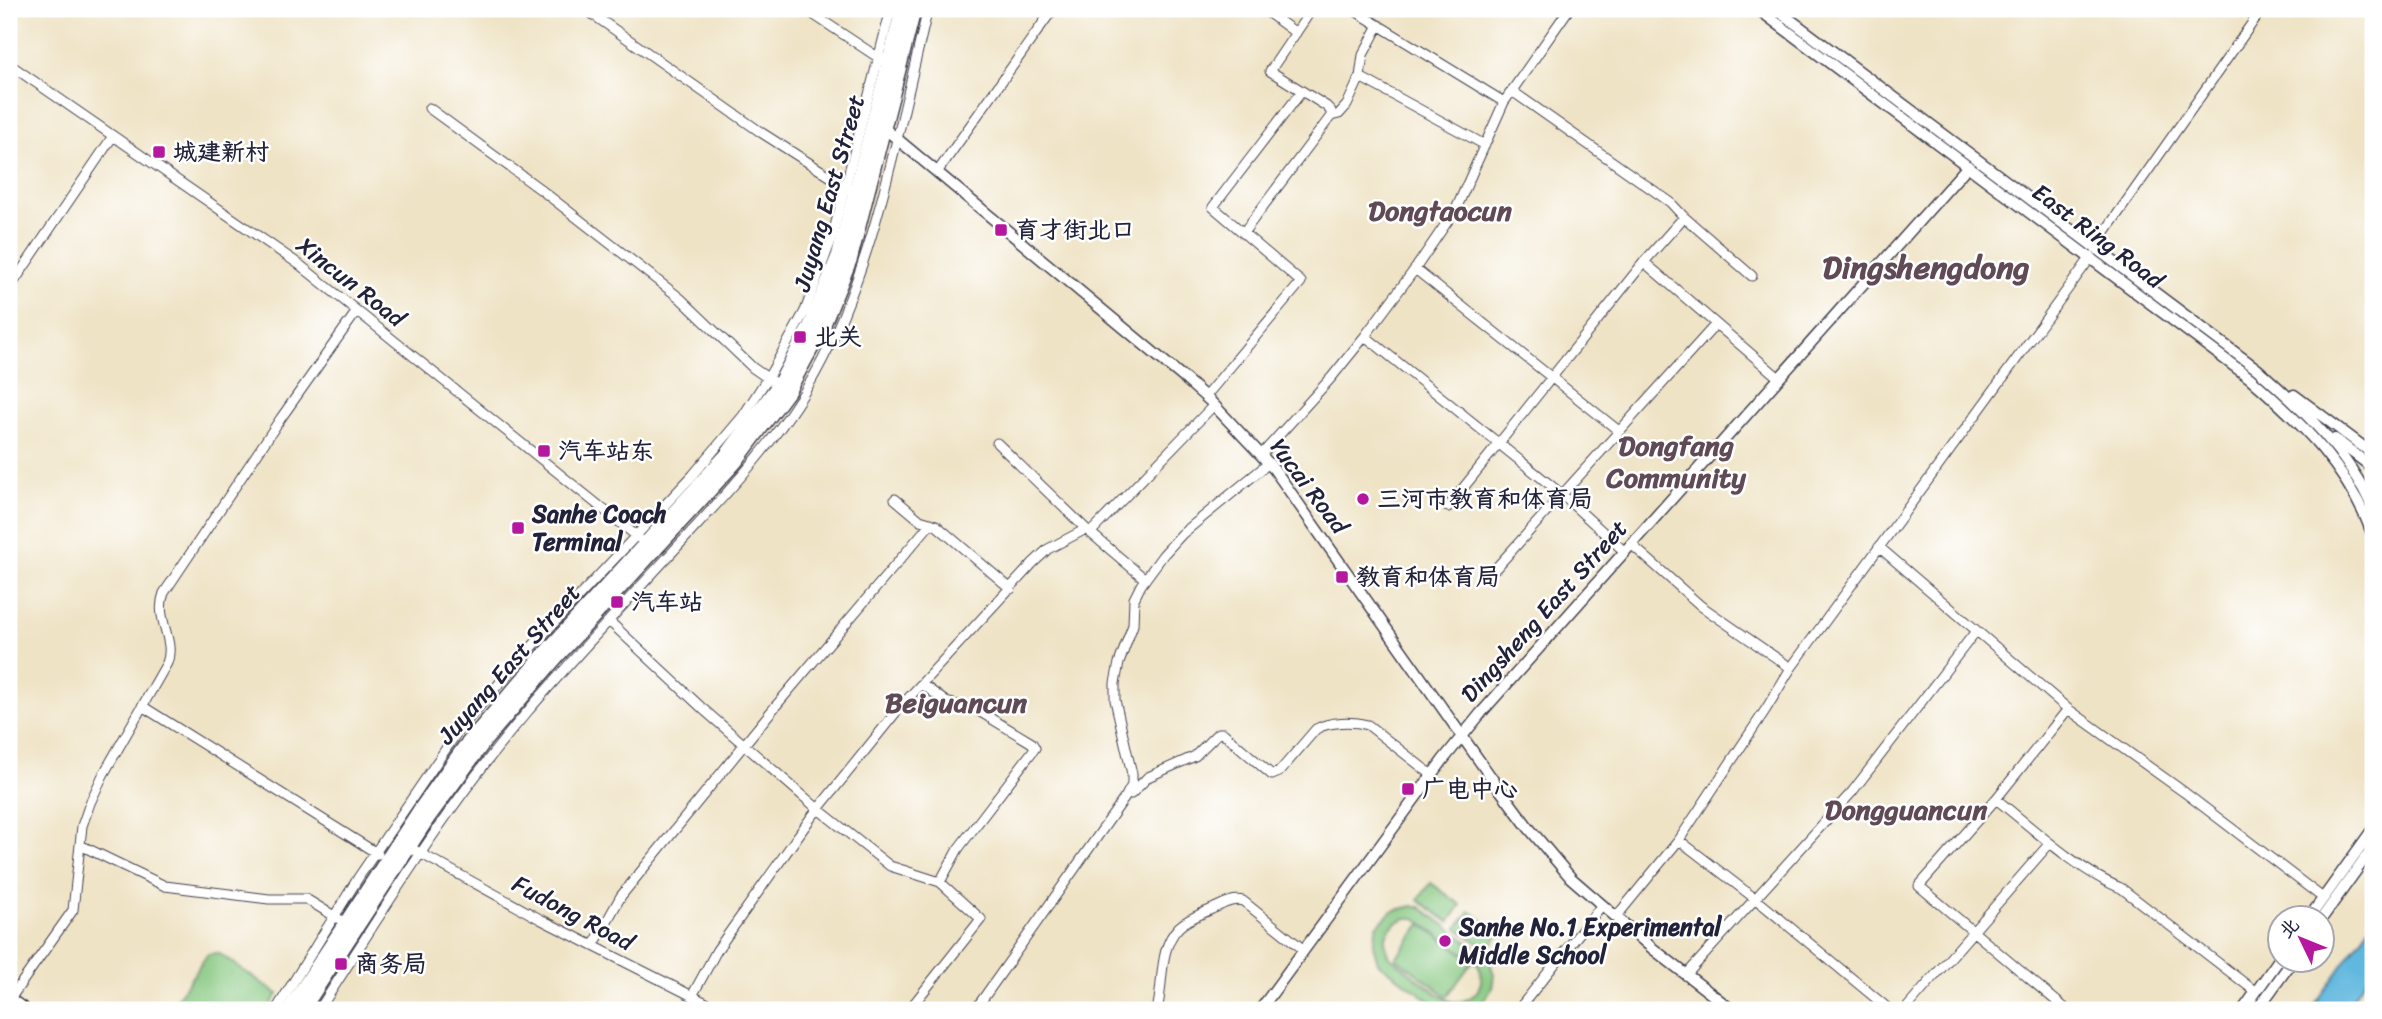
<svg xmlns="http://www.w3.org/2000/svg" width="2382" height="1019" font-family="Sriracha,'LXGW WenKai TC',sans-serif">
<rect width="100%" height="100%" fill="#fff"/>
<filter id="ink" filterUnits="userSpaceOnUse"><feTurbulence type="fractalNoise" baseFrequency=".0143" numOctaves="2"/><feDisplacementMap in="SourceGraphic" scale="14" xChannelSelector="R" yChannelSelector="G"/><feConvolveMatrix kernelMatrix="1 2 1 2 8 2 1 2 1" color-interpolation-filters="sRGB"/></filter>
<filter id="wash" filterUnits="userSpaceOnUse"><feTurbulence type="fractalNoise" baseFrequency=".00686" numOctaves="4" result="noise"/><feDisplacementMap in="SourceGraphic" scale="28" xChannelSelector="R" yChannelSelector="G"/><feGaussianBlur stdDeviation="1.57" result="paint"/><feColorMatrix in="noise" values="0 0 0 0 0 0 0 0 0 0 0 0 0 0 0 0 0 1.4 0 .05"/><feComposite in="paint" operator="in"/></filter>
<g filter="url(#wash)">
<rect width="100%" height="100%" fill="#efe3c5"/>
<path fill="#84c67e" stroke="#53745c" stroke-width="2" fill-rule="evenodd" d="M1431,883L1461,905L1449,922L1418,900Z
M1413,906L1420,907L1487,956L1490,962L1494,975L1492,988L1485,1000L1474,1010H1443L1378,963L1373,945L1377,926L1392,911ZM1407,918H1415L1478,964C1482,972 1483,981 1478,990C1473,998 1460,1005 1450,1001C1433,993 1404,967 1388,955C1381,937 1389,923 1407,918Z
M1470,911L1500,933L1488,950L1457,928Z
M1421,924L1473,961L1447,996L1396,958Z
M218,953L278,994L267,1010H169L208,954Z"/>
<path fill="#61b8de" stroke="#426d8c" stroke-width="2" d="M2373,922V970L2344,1010H2311Z"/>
</g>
<g filter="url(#ink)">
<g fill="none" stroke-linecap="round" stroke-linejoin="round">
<defs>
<path id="minor" d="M585,9L762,133L850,189
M805,9L882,60
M1263,9L1296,33
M1352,9L1504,102
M9,64L300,265L639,538
M1360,77L1485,145
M1512,91L1670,202L1684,217L1752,276
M429,108L540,189L680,298L753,368L772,381
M1331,116L1339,114L1347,105L1360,77L1363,55L1379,25
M938,171L1053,9
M1243,233L1331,116V111L1326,106L1270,71L1312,9
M2095,246L2262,9
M1644,262L1779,378
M1415,269L1619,431
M9,289L113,136
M1365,336L1559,492L1625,552
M1205,397L1301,282L1213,207L1302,91
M997,443L1086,529L1145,579
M1261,455L1331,378L1365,336L1415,269L1456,209L1504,102L1569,9
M895,499L920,520L936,525L1011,589
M1448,507L1644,262L1684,217
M1090,533L1214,405
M1631,544L1701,606L1791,668
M1879,547L2068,709L2184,792L2323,898
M1496,568L1716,324
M609,621L703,709L818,809L890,866L940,882L981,919L909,1010
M922,684L946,702L977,710L1032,743L1035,748L958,849L940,882
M142,706L378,854
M1131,794L1148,777L1195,756L1218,733H1223L1272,775L1279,772L1316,729C1330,721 1353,721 1368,725L1432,775
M1996,799C2031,827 2080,872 2121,888L2256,992
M1679,840L1762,904L1890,1010
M80,845L165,886L269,899H306L339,919
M409,847L540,919L720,1010
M1616,917L1679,840L1766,709L1791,668L2091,257
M593,946L621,896L774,708L931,523
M1686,975L1852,792L1976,631
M692,996L717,950L810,819L901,706L1033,563L1048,549L1086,529
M10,999L73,910L82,826L90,803L103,775L167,663C176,639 154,619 164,593L281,418L357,311
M276,1010L360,875L458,731L523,656L693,475L743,416L772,371L805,311L832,238L891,9
M319,1010C385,908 448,803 528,711C576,655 627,601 677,547C727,493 779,439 815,374C875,266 898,129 928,9
M975,1010L1126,796L1132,785V774L1115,700V683L1119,663L1133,625L1134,599L1141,585L1163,555L1182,534L1269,463
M1157,1010C1164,984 1158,948 1179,927C1187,919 1201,914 1212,909C1222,905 1232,898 1243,901L1304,950
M1518,1010L1602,905
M1905,1010L2050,843
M2067,1010L1919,886L1996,799L2068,709"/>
<path id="major" d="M1758,9L2250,378C2302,423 2350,470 2373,536
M1776,9L2257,369C2304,410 2347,451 2373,508
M884,128L1184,378L1210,401L1261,455L1274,469L1495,783L1528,827L1571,878L1652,948L1732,1010
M2294,395L2373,454
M2335,439L2373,468
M2309,918L2373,829
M2322,918L2373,847
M9,998L26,1010
M1260,1010L1443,760L1481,713L1968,166
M2243,1010L2280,958
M2257,1010L2293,960"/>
<path id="highway" d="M289,1010L420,810L464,748L549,649L727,455L779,385L811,325L839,255L903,9
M302,1010L429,816L485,740L557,656L735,462L788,391L821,330L850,259L914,9"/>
</defs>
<use href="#minor" stroke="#413f50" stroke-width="11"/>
<use href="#major" stroke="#413f50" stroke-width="13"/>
<use href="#highway" stroke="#413f50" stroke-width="17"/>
<use href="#minor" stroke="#fff" stroke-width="9"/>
<use href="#major" stroke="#fff" stroke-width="10"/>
<use href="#highway" stroke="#fff" stroke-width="14"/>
</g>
</g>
<g fill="#b5179e" stroke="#fff" stroke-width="2.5">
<rect x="152" y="145" width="14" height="14" rx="3.5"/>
<rect x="994" y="223" width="14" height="14" rx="3.5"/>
<rect x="793" y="330" width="14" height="14" rx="3.5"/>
<rect x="537" y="444" width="14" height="14" rx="3.5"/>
<circle cx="1363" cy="499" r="7"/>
<rect x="511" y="521" width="14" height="14" rx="3.5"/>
<rect x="1335" y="570" width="14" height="14" rx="3.5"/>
<rect x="610" y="595" width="14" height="14" rx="3.5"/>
<rect x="1401" y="782" width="14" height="14" rx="3.5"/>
<circle cx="1445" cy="941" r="7"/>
<rect x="334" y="957" width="14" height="14" rx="3.5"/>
</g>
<g text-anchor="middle" stroke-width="5" stroke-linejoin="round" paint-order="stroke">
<g font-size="24" font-weight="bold" fill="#22223b" stroke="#fff" text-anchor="start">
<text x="173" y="160">城建新村</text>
<text x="1015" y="238">育才街北口</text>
<text x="814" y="345">北关</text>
<text x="558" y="459">汽车站东</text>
<text x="1377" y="507">三河市教育和体育局</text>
<text x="532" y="522">Sanhe Coach<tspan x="532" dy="28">Terminal</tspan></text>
<text x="1356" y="585">教育和体育局</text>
<text x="631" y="610">汽车站</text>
<text x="1422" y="797">广电中心</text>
<text x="1459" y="935">Sanhe No.1 Experimental<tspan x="1459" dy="28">Middle School</tspan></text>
<text x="355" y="972">商务局</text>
</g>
<g font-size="24" fill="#22223b" stroke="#fff">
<text transform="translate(829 193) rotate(-74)" y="8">Juyang East Street</text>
<text transform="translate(2098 236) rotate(37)" y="8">East Ring Road</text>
<text transform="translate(351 282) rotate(38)" y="8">Xincun Road</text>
<text transform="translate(1309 486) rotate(53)" y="8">Yucai Road</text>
<text transform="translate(1544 611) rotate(-48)" y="8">Dingsheng East Street</text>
<text transform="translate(509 664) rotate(-49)" y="8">Juyang East Street</text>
<text transform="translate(573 913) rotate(28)" y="8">Fudong Road</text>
</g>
<g font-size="28" font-weight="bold" fill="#604a55" stroke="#fff">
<text x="1440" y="220">Dongtaocun</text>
<text x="1676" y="455">Dongfang<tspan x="1676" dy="32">Community</tspan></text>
<text x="956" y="712">Beiguancun</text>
<text x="1906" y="819">Dongguancun</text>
</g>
<g font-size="32" font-weight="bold" fill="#604a55" stroke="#fff">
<text x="1926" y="278">Dingshengdong</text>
</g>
</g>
<rect width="2382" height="1019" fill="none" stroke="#fff" stroke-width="35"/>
<g transform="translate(2301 939) rotate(313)"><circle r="33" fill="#ffffff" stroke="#a7a7b1" stroke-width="2"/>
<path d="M0-5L12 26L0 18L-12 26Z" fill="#b5179e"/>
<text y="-10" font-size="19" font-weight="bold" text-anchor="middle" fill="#22223b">北</text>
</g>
</svg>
